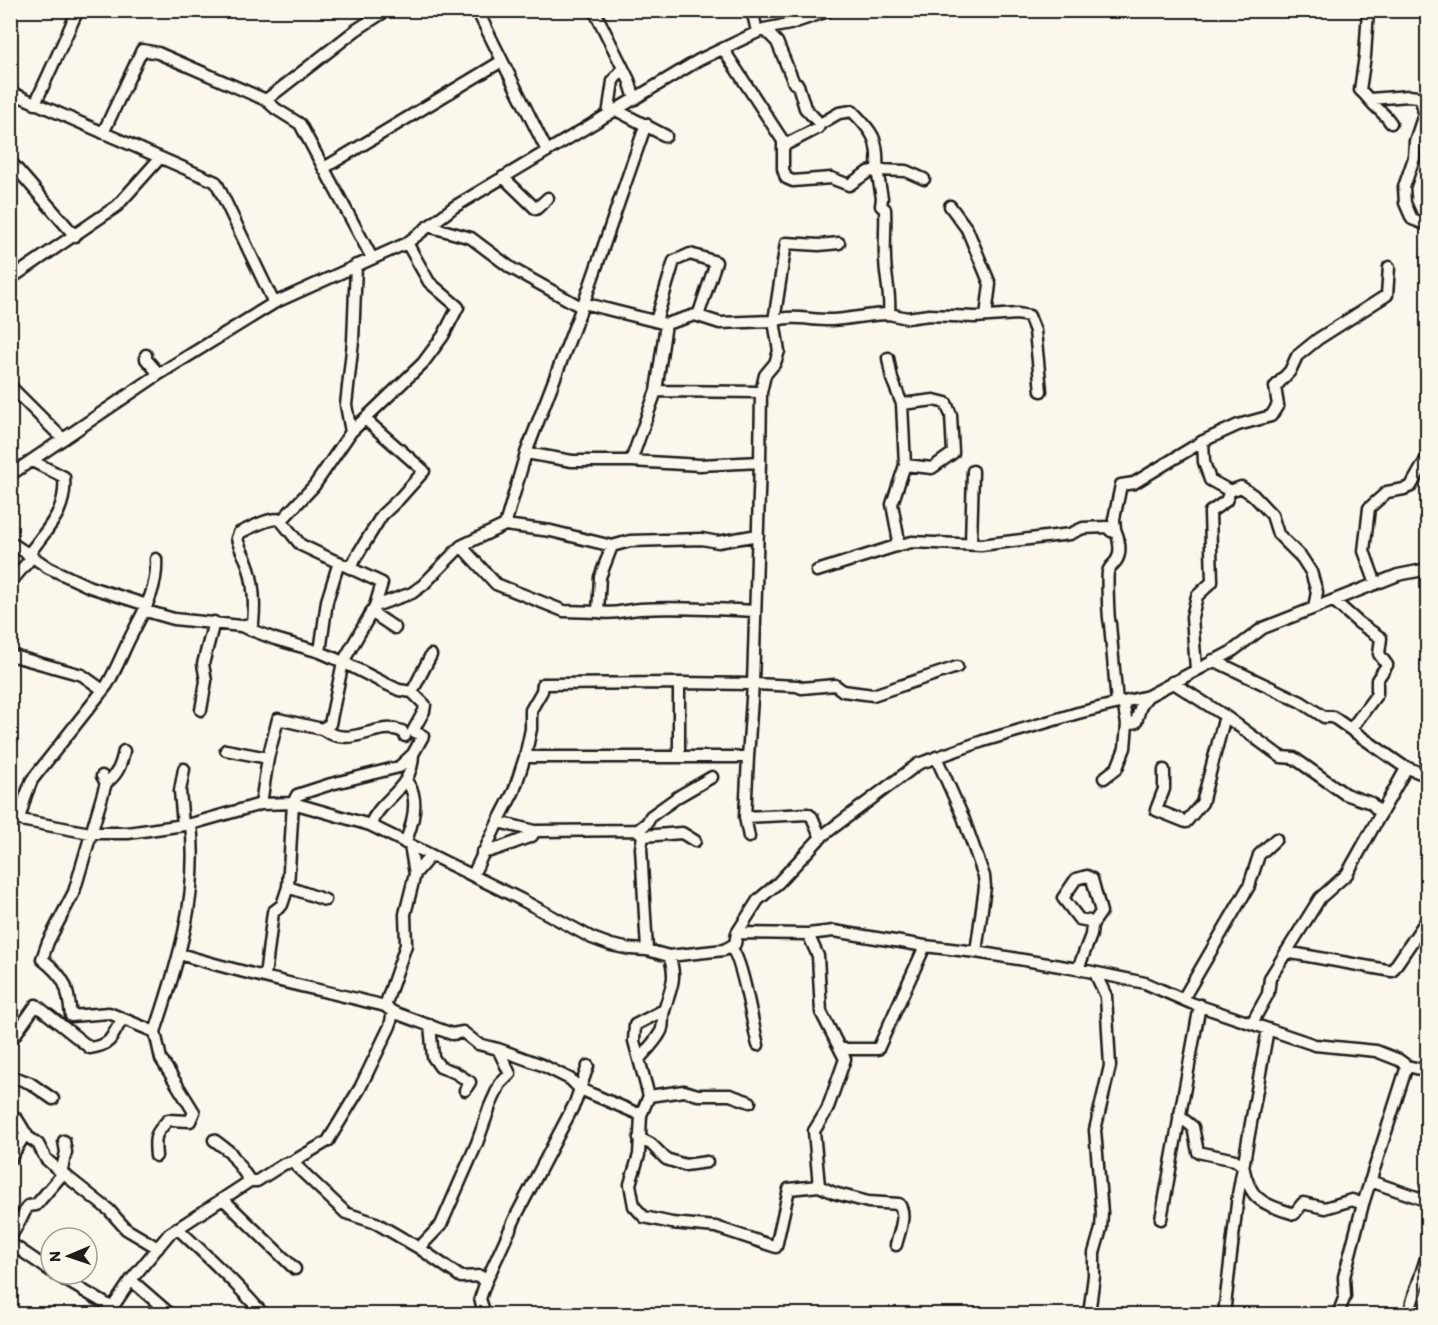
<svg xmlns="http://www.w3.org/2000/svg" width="1438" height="1325" font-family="Itim,sans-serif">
<rect width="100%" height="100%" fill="#fbf7ec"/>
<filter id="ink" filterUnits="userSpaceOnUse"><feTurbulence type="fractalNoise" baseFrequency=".0167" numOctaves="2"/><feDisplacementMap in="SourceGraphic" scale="12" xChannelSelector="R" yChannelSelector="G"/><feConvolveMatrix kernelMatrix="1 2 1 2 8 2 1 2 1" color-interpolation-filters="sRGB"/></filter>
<g filter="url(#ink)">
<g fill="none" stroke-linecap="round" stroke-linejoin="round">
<defs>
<path id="minor" d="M477,10L547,151
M594,10L629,80L635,99
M749,10L754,18L757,32
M1368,10L1365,56L1360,90C1366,95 1369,100 1374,105C1381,112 1385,114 1391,123
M764,29L777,42L794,83L798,85L805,108L820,124L818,128L783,146
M726,48L725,52L783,141V169L786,178L793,181L831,178L849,185L868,172L877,170L882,198L881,206L885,209C886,225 884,241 885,257C885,277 891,294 889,314C870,314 851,319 832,320C813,321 793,314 774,321L786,243L819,245L839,243
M10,92L216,182L274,303
M1421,97L1424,114L1415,141L1414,158L1404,187L1405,203L1412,219L1428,225
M1370,99L1409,96L1426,98
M266,100L356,30L387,10
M35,104L78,10
M616,110L666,136
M608,115L613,81L623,68
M820,124L839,113L852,111C873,132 879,140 877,170L906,171L924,179
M103,133L142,50L158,53L266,100L276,109L300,124L372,258
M10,161L75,236
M324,168L502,61
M503,177L536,209L548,198
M950,206L967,229L990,284L986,316
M428,226L471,238L511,268L581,307
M10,279L117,206L160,158
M889,314L907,318L929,315L975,317L1017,314L1029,316L1035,331L1041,391
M656,321L674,261L690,254L716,262L698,316
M666,324L695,315L720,323L774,321L779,351L775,363L765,375L761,392
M146,355V359L159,374
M888,358L892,379L902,404
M10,386L62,438
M351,432L346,405L353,341L356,265
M1203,441L1204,462L1210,480L1230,491
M526,453L572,461H631L656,391L666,324L583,303
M631,461L700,465L760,462L761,392L656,391
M760,462L753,684L797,686L802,688L835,685L843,691L873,695L957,667
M905,465L932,468L953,453L951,415L946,403L934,400L902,404L905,465L892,504L898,536L896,546L912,542L981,545L1070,534L1083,528L1107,527L1111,531L1115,529C1119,538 1122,553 1116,561C1113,565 1109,567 1108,572C1107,578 1108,619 1110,624L1117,703
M10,475L159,374L274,303L407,243L454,207L699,60L764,29L790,24L831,10
M281,521L314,486L351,432L423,363L443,336L458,307L429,282L407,243
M505,525L526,453L587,294L646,124
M1115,529L1114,519L1121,485L1134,483L1203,441L1238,425L1271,416L1278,405L1275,387L1290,371L1297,356L1318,339L1387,295L1389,267
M10,542L49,568L90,587L147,605
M971,544L973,471
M612,546L630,541L702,539L718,542L758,535
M29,554C48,527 67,512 64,477L32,461
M350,567L382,515L399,499L424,471L366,420
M817,571L896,546
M10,583L32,557
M1376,584L1364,551L1369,508L1387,492L1404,489L1411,486L1428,456
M1334,601L1359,623L1381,638L1379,654L1387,665L1377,680V694L1351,729
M375,606L412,593L423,585L461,546L505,525L551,531L612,546L600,577L598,612L564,611L496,584L461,546
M146,611L174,619L241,626L253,623C255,604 254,584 248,565C245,556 239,548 237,538L239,533C248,529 272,516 280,520C283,522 296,540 301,545L382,583L375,606L343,662L382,682L399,690L412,692L425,705L424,711L413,731L423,736L413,754L399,767L331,784L297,795L293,803L288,887L282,905L273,912L265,976
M371,612L395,628
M598,612C617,615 623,610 640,609C678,607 716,609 754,611
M241,626L275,639L320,652
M10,655L82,675L103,690
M1213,660L1301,702L1324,717H1333L1403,766L1428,776
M1196,669L1192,617L1197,596L1212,582L1210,512L1226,501L1230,491L1241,487L1253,495L1272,515L1278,534L1302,558L1311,572L1317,592L1314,608
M1172,682L1225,716L1281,757L1294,758L1345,794L1371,803L1381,814
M412,692L431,655
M1123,702L1127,724L1136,722L1141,705L1148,696
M201,710L206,681L203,664L214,622
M322,729C353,750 373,721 402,731L405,736
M226,750L268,758
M525,757H748L753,684L679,683V755
M748,757L745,817L749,837
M936,757L963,817L984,876L985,887L976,952
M1164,770V789L1156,810L1186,822L1202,803L1225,716
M102,776L106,783L74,892L48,942L42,959C66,978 68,987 71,1016L109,1013L155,1032C178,963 199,897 191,824
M1104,778L1117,768L1125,748L1127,724
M106,783C118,774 121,765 124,751
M261,804L268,758L278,719L322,729L330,724L343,662L320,652L327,601L339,562
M745,817L808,814L812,817L821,838
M10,818L90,833H128L191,824L261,804L293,803L370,825L522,900L592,938L611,945L630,949L647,950L669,956L724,950L735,944L737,933L808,934L834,931L925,946L976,952L1078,969L1145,983L1191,1003L1315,1045L1376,1051L1399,1060L1407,1066L1428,1071
M19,819L26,795L32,780L107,685C116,670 122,654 130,638C143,612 158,590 156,559
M498,822L514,791L525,757L531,729V710L542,691L543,684L679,683
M183,825L180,791L184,769
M370,825C381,798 413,789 413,754
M638,830L647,823L651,816L679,796L712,777
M535,831L638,830L643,836L641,848L647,950
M643,836L682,833L695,841
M405,843C411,828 417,810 413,794C412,789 409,785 406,780
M410,845L415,874
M473,875L498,822L535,831L532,836C515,842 500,849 482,853
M288,887L325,900
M737,933L758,900L778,883L822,836L918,764L983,741L1078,713L1148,696L1231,652L1263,628L1398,575L1428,569
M730,947C742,955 753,1027 758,1045
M1286,952L1392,971L1428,918
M180,954C247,975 317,989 385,1006L393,1012L452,1034L463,1032L478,1044L498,1049L542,1065L570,1079L580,1089L641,1115
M1078,969L1091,935L1092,925L1089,921L1079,919L1063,898L1076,879L1087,876L1092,879L1101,912L1092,925
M1183,999L1249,886L1259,855L1276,839
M385,1006L406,945L405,914L415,874L431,855
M664,1010L635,1025L634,1041L649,1096L641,1115L639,1155L630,1184L634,1206L644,1217L672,1223L716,1227L776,1247L789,1189L819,1186L814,1131L827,1110L845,1059L821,1012L818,956L808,934
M1252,1023L1268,994L1270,978L1320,898L1347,874L1407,767
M430,1025L433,1057L440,1067L454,1072L470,1082L465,1090
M155,1032L161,1059L194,1112L190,1121L168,1120C155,1134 154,1136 156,1156
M10,1042L36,1005L90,1048C116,1043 109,1037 123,1019
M840,1049H878L925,946
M639,1059C646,1051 655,1042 660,1033C665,1026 661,1018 664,1011C670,989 678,979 669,956
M10,1073L14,1077L30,1083L53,1099
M649,1096L684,1091L698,1095H730L750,1102
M10,1114L17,1119L28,1137L38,1144L46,1159L55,1167L109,1210L126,1229L158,1248
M1179,1116L1193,1127L1198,1152L1235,1160L1243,1166C1250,1201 1262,1203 1294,1214L1303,1203L1325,1208L1352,1200L1363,1204
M639,1138L651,1144L666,1159L685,1165L707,1162
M214,1140L230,1152L250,1181
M10,1159L26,1133
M292,1162L346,1213L376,1223L419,1248L461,1277L480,1276L485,1284
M1370,1181L1428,1201
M819,1186L834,1193L868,1202L899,1204C907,1215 899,1233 896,1245
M223,1199L295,1269
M1161,1219L1200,1005
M177,1228C207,1256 236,1283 263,1314
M10,1238L28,1206L36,1205L60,1177L66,1152L64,1141
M10,1243L51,1271
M419,1248L441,1225L477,1143L490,1106L500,1084L510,1074L498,1049
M55,1274L113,1308
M131,1280L170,1314
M108,1314L131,1280L169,1234L250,1181H257L284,1164L292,1162L328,1141L360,1088L390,1026L393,1012
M485,1314L480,1299L485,1284L517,1214L575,1103L588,1066
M1089,1314L1094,1276V1253L1101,1229L1102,1213L1095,1130L1110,1066L1106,996L1095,973
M1224,1314L1238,1195L1268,1029
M1338,1314L1345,1296L1344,1277L1363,1204L1407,1066
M1410,1314L1412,1302L1428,1252"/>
</defs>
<use href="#minor" stroke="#1c1c1c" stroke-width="15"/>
<use href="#minor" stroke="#fbf7ec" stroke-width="10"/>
</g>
</g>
<rect width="1438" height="1325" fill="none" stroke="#fbf7ec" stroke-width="36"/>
<rect x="18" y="18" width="1402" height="1289" fill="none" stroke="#1c1c1c" stroke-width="2" filter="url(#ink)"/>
<g transform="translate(69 1256) rotate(268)"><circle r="28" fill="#fbf7ec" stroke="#a29f99" stroke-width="1.5"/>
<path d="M0-4.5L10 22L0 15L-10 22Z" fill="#1c1c1c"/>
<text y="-9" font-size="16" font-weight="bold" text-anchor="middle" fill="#1c1c1c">N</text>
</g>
</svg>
